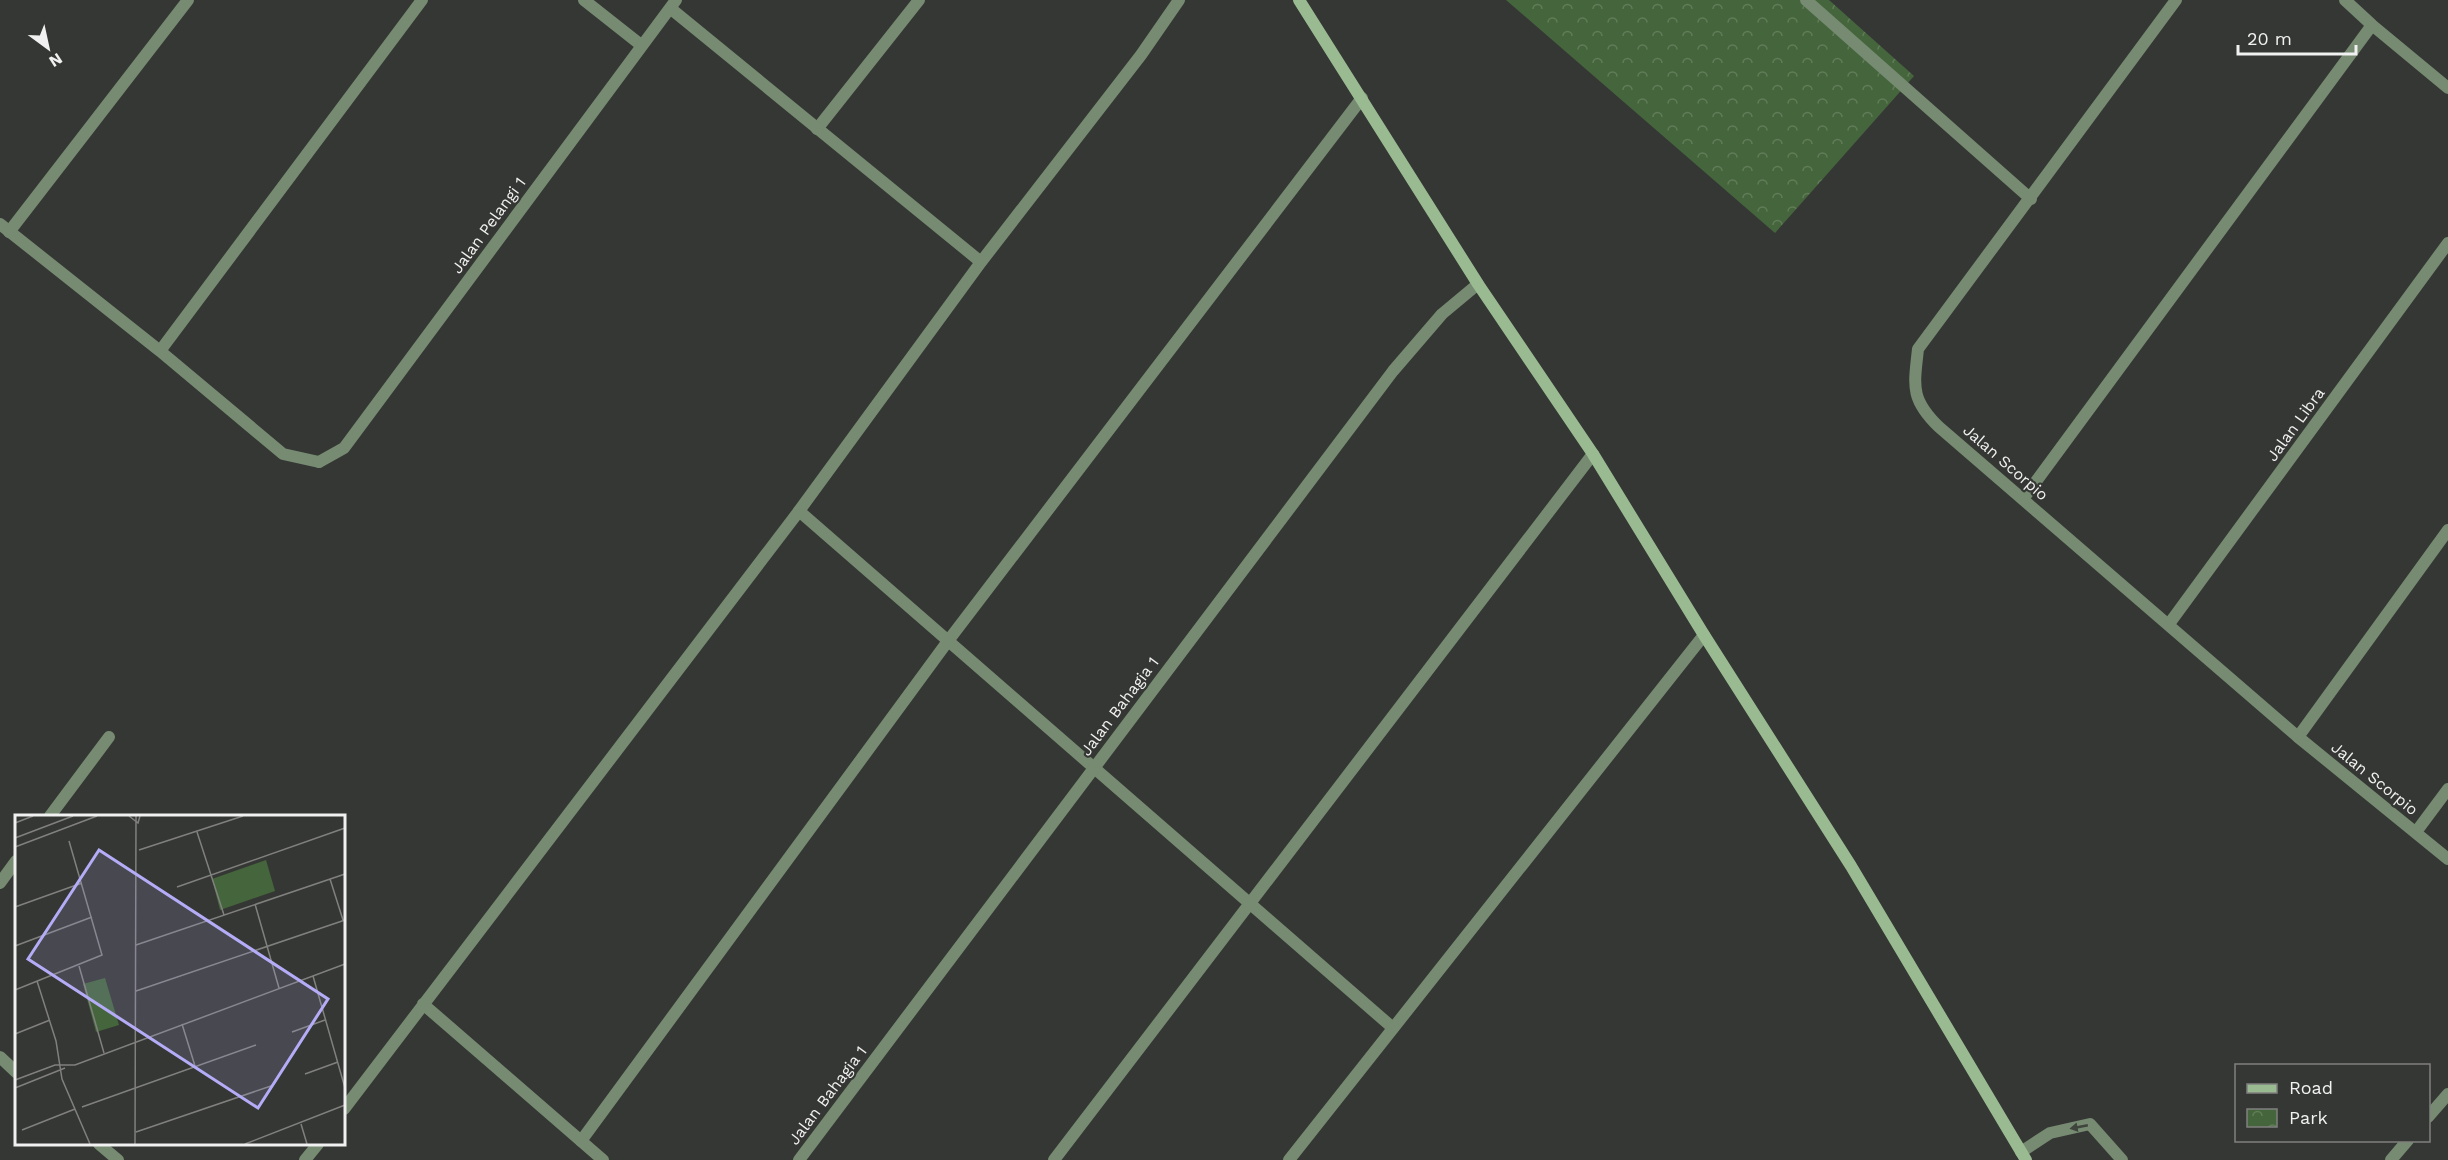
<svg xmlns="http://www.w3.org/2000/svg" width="2448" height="1160" font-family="'Work Sans',sans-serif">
<defs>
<pattern id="park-crowns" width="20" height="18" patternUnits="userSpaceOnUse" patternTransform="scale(1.5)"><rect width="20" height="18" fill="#45663c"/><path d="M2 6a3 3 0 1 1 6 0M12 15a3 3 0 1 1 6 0" fill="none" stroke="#607c58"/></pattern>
</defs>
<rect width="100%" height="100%" fill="#353734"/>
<path fill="url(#park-crowns)" d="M1506,0H1829L1914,76L1775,233Z"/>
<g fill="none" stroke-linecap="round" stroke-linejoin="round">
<path stroke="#768b71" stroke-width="12" d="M584,0L641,45
M2345,0L2372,25L2448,88
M817,129L919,0
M0,224L160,351L283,454L319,462
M160,351L422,0
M2023,499L2372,25
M799,511L1393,1028
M2298,737L2448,530
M2428,1117L2448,1094
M581,1141L948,641L1362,98
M2021,1152L2050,1133L2090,1124L2122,1160
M1054,1160L1593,454
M2391,1160L2408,1140"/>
<path stroke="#768b71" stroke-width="12" d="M1806,0L2031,199
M2176,0L1918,349C1914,386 1910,399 1939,427L2298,737L2448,859
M670,8L981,262
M9,232L188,0
M319,462L344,448L676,0
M2169,624L2448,243
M50,816L109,737
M2416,832L2448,789
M0,883L16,861
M423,1004L603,1160
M0,1057L16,1072
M344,1109L799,511L981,262L1141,55L1179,0
M99,1144L118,1160
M305,1160L318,1144
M799,1160L1393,371L1442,314L1478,284
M1289,1160L1704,635"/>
<path stroke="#9abb91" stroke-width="12" d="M1299,0L1478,284L1593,454L1704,635L1851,866L2026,1160"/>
</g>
<defs><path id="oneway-solid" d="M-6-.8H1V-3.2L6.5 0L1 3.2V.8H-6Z" transform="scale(1.5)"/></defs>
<use fill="#3f443d" href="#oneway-solid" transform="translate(2079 1127) rotate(169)"/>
<g text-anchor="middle" stroke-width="4.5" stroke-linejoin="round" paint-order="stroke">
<g font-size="16" fill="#f0f1f0" stroke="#353734">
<text transform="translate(488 225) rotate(-54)" y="6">Jalan Pelangi 1</text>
<text transform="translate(2295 424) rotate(-54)" y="6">Jalan Libra</text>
<text transform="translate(2006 462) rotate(41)" y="6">Jalan Scorpio</text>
<text transform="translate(1119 706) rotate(-53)" y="6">Jalan Bahagia 1</text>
<text transform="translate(2375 778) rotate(39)" y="6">Jalan Scorpio</text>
<text transform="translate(827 1095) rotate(-53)" y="6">Jalan Bahagia 1</text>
</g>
</g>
<g transform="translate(15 815)">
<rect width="330" height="330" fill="#353734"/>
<path d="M251,45L260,76L205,95L197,64Z" fill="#45663c"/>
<path d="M90,163L104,210L81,217L68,169Z" fill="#45663c"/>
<path fill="none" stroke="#80817f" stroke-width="1.5" d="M114,1L123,8L125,1M0,8L18,1M182,17L209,100M0,23L58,1M0,32L82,1M124,35L228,1M315,64L328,105M162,72L330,13M240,89L264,173M0,92L67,68M121,130L330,59M0,131L77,102M64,151L89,238M298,161L330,273M22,166L41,226L47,264L75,329M0,175L87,140L54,26M121,176L330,105M167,209L180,251M277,217L310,205M0,219L35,205M290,259L323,247M0,265L40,250H60L330,149M0,273L50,253M67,292L241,230M286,309L292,329M7,315L60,294M121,317L256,271M120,329L121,1M230,329L330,290"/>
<path fill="#b5acf8" fill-opacity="0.15" stroke="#b5acf8" stroke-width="3" d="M84,35L313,184L243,293L13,144Z"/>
<rect width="330" height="330" fill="none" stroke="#f0f1f0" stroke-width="3"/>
</g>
<rect x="2235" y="1064" width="195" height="78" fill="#353734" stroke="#80817f" stroke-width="1.5"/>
<rect x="2247" y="1084" width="30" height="9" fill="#9abb91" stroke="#80817f" stroke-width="1.5"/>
<text x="2289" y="1094" font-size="18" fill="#f0f1f0">Road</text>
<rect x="2247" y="1109" width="30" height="18" fill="url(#park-crowns)" stroke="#80817f" stroke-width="1.5"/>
<text x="2289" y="1124" font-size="18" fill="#f0f1f0">Park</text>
<g transform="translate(48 48) rotate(147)" stroke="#353734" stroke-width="4.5" paint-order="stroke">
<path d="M0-4.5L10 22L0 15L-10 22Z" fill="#f0f1f0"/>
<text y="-9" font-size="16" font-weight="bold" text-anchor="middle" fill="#f0f1f0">N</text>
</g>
<path d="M2238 45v9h118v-9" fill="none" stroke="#f0f1f0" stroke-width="3"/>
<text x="2247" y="45" font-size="18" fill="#f0f1f0" stroke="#353734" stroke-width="4.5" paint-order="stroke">20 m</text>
</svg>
